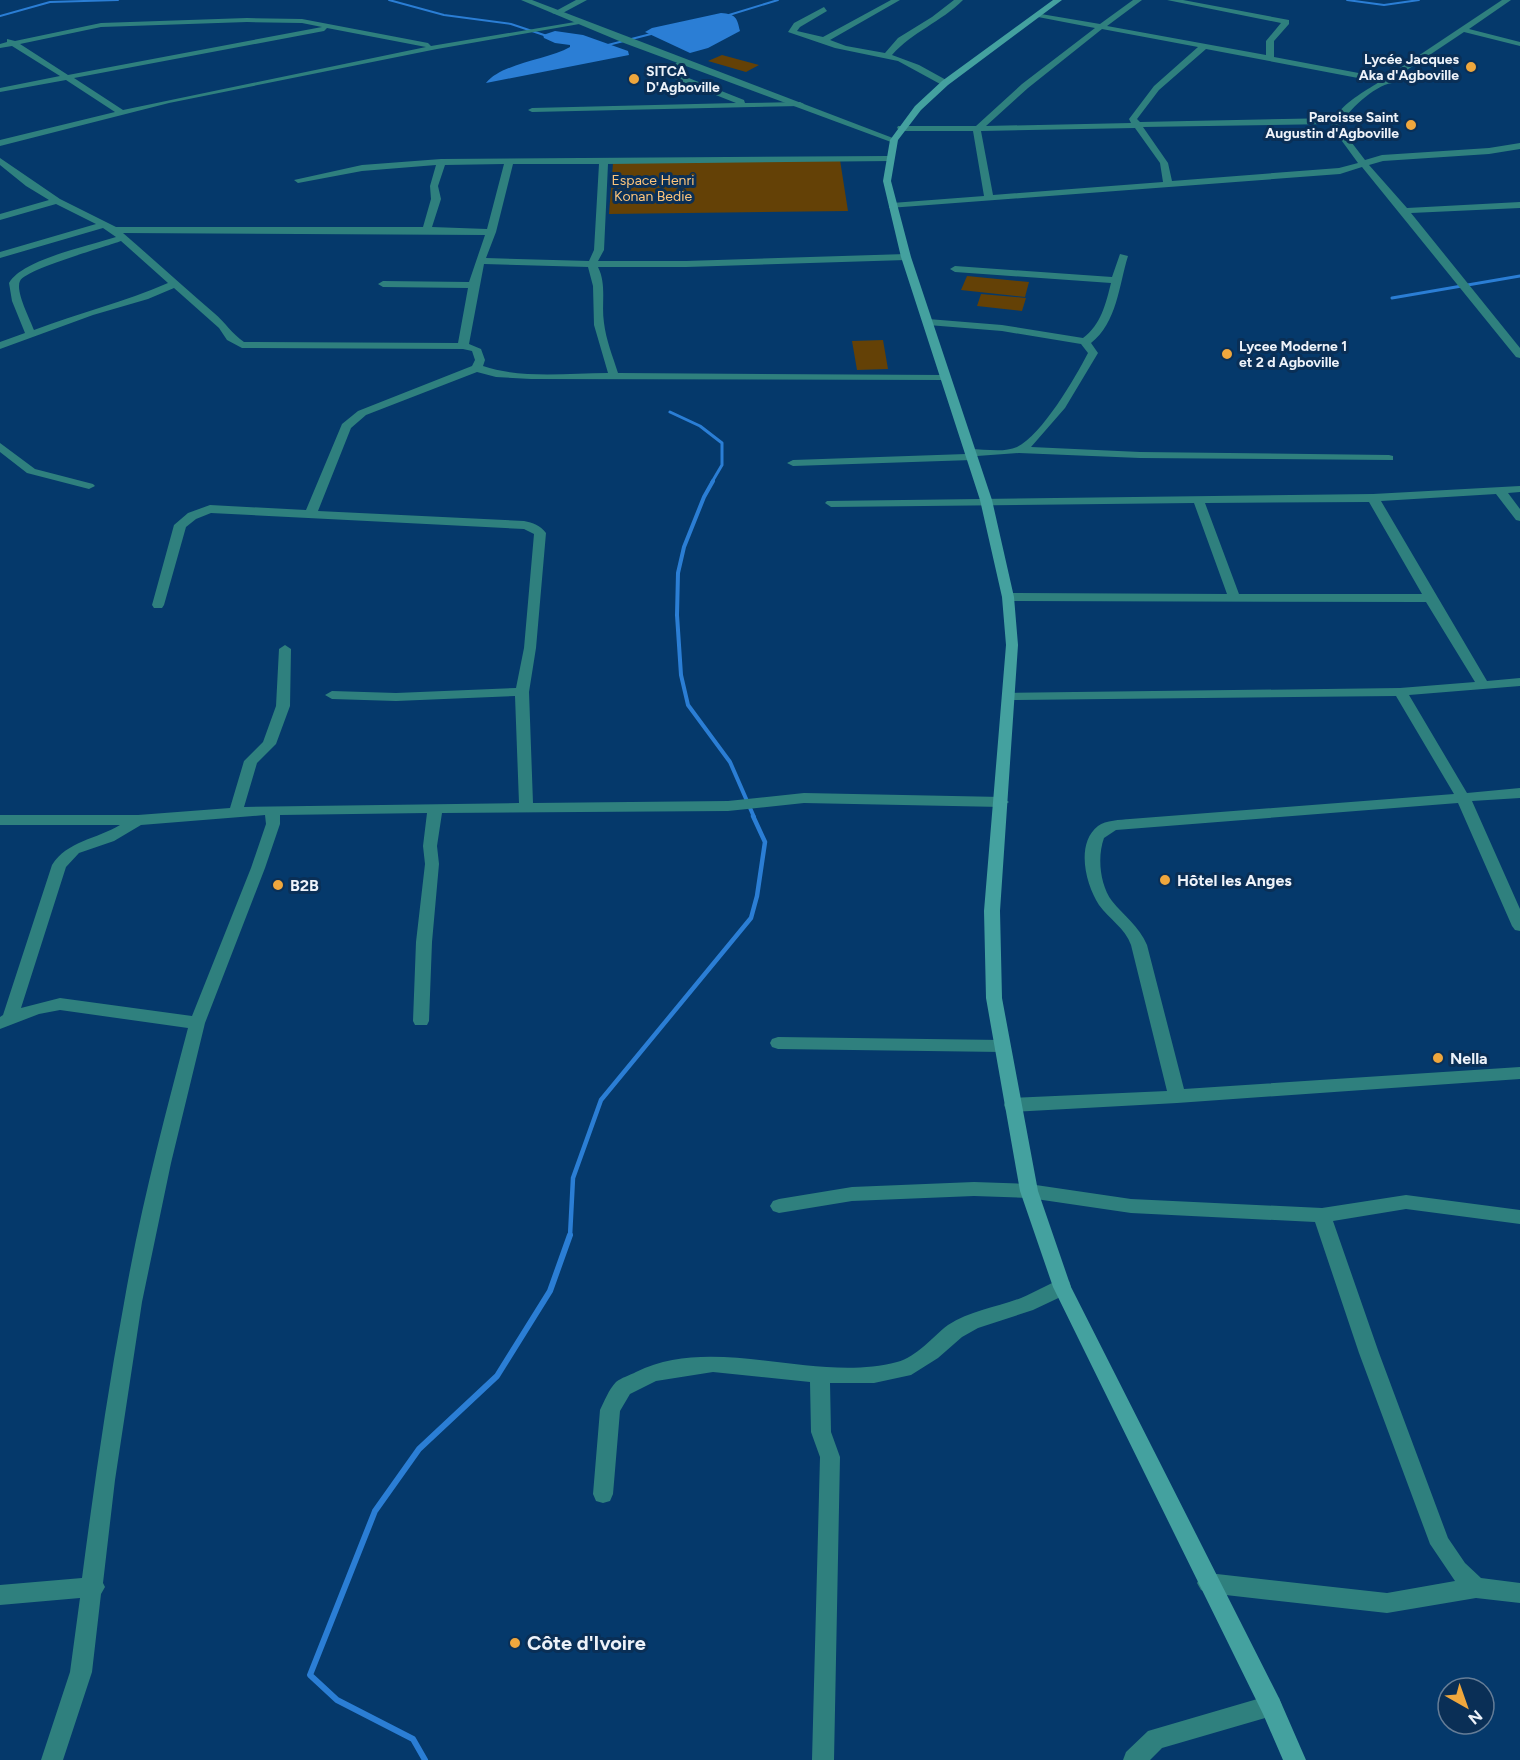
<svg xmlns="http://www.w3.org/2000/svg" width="1520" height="1760" font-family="Figtree,sans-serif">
<rect width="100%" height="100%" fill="#05396b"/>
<path fill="#644106" d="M722,55L759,65L746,72L708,61Z
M840,160L848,211L609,214L613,163Z
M967,276L1029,282L1025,297L961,290Z
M981,294L1026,298L1022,311L977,306Z
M883,340L888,369L857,370L852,341Z"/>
<path fill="#2b7ed5" d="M721,13C736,14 737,18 740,31L708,48L690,53L645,32L652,28Z
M555,31L583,35L628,51L629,55L486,83C502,63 547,60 570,47V45L555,43L544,38L543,35Z"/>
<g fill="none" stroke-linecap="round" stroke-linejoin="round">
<path stroke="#2b7ed5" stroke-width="2" d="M389,0L444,15L511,24L547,36
M1347,0L1384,5L1419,0
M729,15L778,0
M0,16L50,2L118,0
M604,46L651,34"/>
<path stroke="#2b7ed5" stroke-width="3" d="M1392,298L1520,276
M670,412L700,426L722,443V465L712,482"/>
<path stroke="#2b7ed5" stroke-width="4" d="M713,481L704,497L684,547L678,573L677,615L681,675L688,705L730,762L754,817"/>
<path stroke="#2b7ed5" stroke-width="4.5" d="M570,1236L573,1178L601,1100L751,918L757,896L765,842L753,816"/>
<path stroke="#2b7ed5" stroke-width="6" d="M425,1760L413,1739L337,1700L310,1675L375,1511L419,1449L497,1376L550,1291L570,1235"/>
<path fill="#2f807e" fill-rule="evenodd" d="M576,0H587L559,15L552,13Z
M891,0H900L830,40L846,46L885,53L898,38L932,17L954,0H963C941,22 912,32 892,55L919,65L948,81V85H942L898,61L835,48L788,32L794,23L824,7L827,11L800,27L797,31L823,37Z
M1133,0H1142L1107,26L1266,55V41L1281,23L1167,0H1183L1289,20V24L1274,41V57L1385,78L1502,0H1511L1469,29L1520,42V46L1464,32L1392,80V83C1373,86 1348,111 1339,126L1365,160L1382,155L1489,148L1520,143V149L1489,154L1383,161L1369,165L1407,208L1520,202V208L1411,213L1520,348V358L1516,357L1362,167L1340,174L889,208V204L892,203L984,196L973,131H901L897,128L898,126H976L1022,84L1095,28L1038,17H1035V13L1100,24ZM1102,29L1198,47L1154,86L1129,119L1131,123L986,126L1028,88ZM1206,49L1379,82C1364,92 1344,102 1335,118L1140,122L1137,119L1159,90ZM1332,124L1331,126L1358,163L1339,168L1172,181L1168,163L1143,127ZM1135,128L1160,163L1163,182L993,195L981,131Z
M247,18L302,19L428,43L431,46L581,21L585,23L437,49L169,103L0,146V140L115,112L66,80L0,92V88L60,76L12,46L0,48V44L7,42V39L15,41L101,23ZM247,22L302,23L322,27L68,75L20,44L101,27ZM327,28L426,47L123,110L74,78L324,31Z
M680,60L687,62L675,72L676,73L744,100L745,103L800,102L804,104L800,106L532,112L528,110L532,108L736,103L670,77L667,71Z
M889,156L893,159L892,161L608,164L604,250L598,261H686L906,254L911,257L906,260L686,267H598C607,285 601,304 604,323C606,340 613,357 618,373L945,375L949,376V380L531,379L496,377L477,372L366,415L351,428L318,511L524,521C533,523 540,525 546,533L536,648L529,692L533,803L728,801L804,793L1002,797L1009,802L1002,807L804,803L728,811L442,813L437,846L439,864L432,942L429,1021L427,1025H415L413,1021L416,942L425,864L423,846L427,813L280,815V824L265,868L205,1023L171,1163L142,1302L115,1480L103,1583L105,1587L101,1594L92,1672L63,1760H41L70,1672L80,1598L0,1605V1585L82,1578C94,1486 107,1394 124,1303C140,1210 164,1119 188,1028L60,1010L39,1014L0,1029V1017L3,1015L52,865C67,841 97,839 120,825H0V815H138L230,808L244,761L263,742L276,706L279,649L285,645L291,649L290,706L276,744L257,763L244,807L519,803L515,696L396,701L332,699L325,695L332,691L396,693L516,688L524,648L534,534L524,529L211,513L196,519L186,527L164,605L162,608H154L152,605L174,525L188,513L210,505L306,510L342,424L358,411L472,366L475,360L472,351L463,349L242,348L227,340L219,328L174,288L148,299L93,315L0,349V342L25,333L12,301L9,283C23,259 89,246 116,237L103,228L0,258V252L96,224L56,204L0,220V214L49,200L26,186L0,165V158L60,199L116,227H423L431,199L430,186L436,165L362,171L298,183L294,180L362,165L441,159ZM504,164L487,229L432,227L441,199L438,186L445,165ZM513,164H599L594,250L589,261L486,258L496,232ZM123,233L485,235L469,282L383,281L378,284L383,287L468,288L458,343L244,342C232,334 225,322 214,313C183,286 154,260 123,233ZM121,241L168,283C125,302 78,313 34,330C30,319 15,291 20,281C26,269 105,247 121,241ZM484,264L588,267L593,286L594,325L608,373C568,373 521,379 483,366L485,360L481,349L469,344ZM265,815L266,824L251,868L192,1016L60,998L21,1008L66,867L79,853L114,841L141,825Z
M1120,254L1128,256C1119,285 1117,323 1091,343L1098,353L1065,408L1031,447L1140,452L1389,455L1393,456V460L1140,458L1019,453L977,456L976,459L972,460L793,466L787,463L793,460L966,454V450L970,449C984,449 1004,453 1017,447C1042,435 1075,378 1088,353L1081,344L1002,331L928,325L923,322L928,319L1002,325L1083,338C1101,325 1106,303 1111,283L955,272L950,269L955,266L1112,277Z
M0,443L35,469L93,484L95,486L89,489L27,473L0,452Z
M1520,486V492L1508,493L1520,509V521L1516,520L1496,494L1381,501L1487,681L1520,678V686L1409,695L1467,793L1520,788V798L1472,801L1520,909V931L1515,930L1512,926L1458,803L1116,830L1104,838C1097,857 1100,885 1112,901C1124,916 1139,926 1147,945L1184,1089L1520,1067V1079L1177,1103L1012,1112L1006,1110L1004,1105L1006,1100L1012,1098L1167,1091L1131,945C1125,928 1109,919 1099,905C1086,885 1075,844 1098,826C1106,820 1120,820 1130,819L1454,794L1396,696L1009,700L1002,696L1004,693L1400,688L1475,682L1426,602L1008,601L1002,597L1008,593L1227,594L1194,503L831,507L825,503L827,501L1373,494ZM1369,502L1422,594H1239L1205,503Z
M778,1037L1002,1040L1008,1042L1010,1046L1008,1050L1002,1052L778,1049L772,1047L770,1043L772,1039Z
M974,1182L1029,1184L1131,1199L1322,1208L1406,1195L1520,1210V1224L1406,1209L1333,1221L1379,1353L1448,1538L1465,1563L1481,1578L1520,1583V1603L1476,1598L1387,1613L1208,1593L1201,1590L1197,1583L1201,1576L1208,1573L1387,1593L1455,1581L1430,1544L1359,1353L1315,1222L1131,1213L1029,1198L974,1196L852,1201L779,1213L773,1211L770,1206L773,1201L779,1199L852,1187Z
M1062,1279L1069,1281L1071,1287L1069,1293L1033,1310L978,1328L962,1337L938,1358L911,1375L874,1383H830L831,1432L840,1457L834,1760H812L820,1457L811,1432L810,1382L713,1372L656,1381L630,1394L620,1411L613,1494L610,1501L603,1503L596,1501L593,1494L600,1410C604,1402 609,1389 616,1382C621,1378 630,1375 636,1372C715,1333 814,1384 897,1362C917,1357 932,1337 948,1325C970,1311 997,1307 1021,1298C1035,1292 1048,1284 1062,1279Z
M1271,1695L1279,1698L1282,1706L1279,1714L1162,1748L1150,1760H1123L1126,1752L1148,1731Z"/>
<path fill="#2f807e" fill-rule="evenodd" d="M521,0H532L898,140L891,142L624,43Z"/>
<path fill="#44a19f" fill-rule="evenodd" d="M1053,0H1062L948,85L921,110L898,140L891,181L911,257L992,500L1014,597L1018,645L1000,911L1002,998L1038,1191L1071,1287L1279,1698L1306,1760H1283L1263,1714L1053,1287L1020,1191L986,998L984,911L1006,645L1002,597L980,500L901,257L883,181L890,140L915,106L942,81Z"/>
</g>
<g fill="#efa73d" stroke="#0a2f56" stroke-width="2">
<circle cx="1471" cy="67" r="6"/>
<circle cx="634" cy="79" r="6"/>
<circle cx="1411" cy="125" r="6"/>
<circle cx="1227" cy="354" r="6"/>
<circle cx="1165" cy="880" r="6"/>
<circle cx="278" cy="885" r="6"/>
<circle cx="1438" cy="1058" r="6"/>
<circle cx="515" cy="1643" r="6"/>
</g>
<g text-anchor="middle" stroke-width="6" stroke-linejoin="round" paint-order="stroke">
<g font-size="14" font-weight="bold" fill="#edf2f9" stroke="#0a2f56" text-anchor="end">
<text x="1459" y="64">Lycée Jacques<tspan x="1459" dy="16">Aka d'Agboville</tspan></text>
<text x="646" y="76" text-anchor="start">SITCA<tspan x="646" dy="16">D'Agboville</tspan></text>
<text x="1399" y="122">Paroisse Saint<tspan x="1399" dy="16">Augustin d'Agboville</tspan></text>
<text x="1239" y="351" text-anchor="start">Lycee Moderne 1<tspan x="1239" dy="16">et 2 d Agboville</tspan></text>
</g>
<g font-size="14" fill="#fdc57c" stroke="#0a2f56">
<text x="653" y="185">Espace Henri<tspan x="653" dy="16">Konan Bedie</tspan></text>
</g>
<g font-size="16" font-weight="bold" fill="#edf2f9" stroke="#0a2f56" text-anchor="start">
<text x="1177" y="886">Hôtel les Anges</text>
<text x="290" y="891">B2B</text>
<text x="1450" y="1064">Nella</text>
</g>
<g font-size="20" font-weight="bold" fill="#edf2f9" stroke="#0a2f56" text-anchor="start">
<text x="527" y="1650">Côte d'Ivoire</text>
</g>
</g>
<g transform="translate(1466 1706) rotate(140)"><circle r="28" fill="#0a2f56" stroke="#657d97" stroke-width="1.5"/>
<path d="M0-4.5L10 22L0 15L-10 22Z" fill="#efa73d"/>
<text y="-9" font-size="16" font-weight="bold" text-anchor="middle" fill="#edf2f9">N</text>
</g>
</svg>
